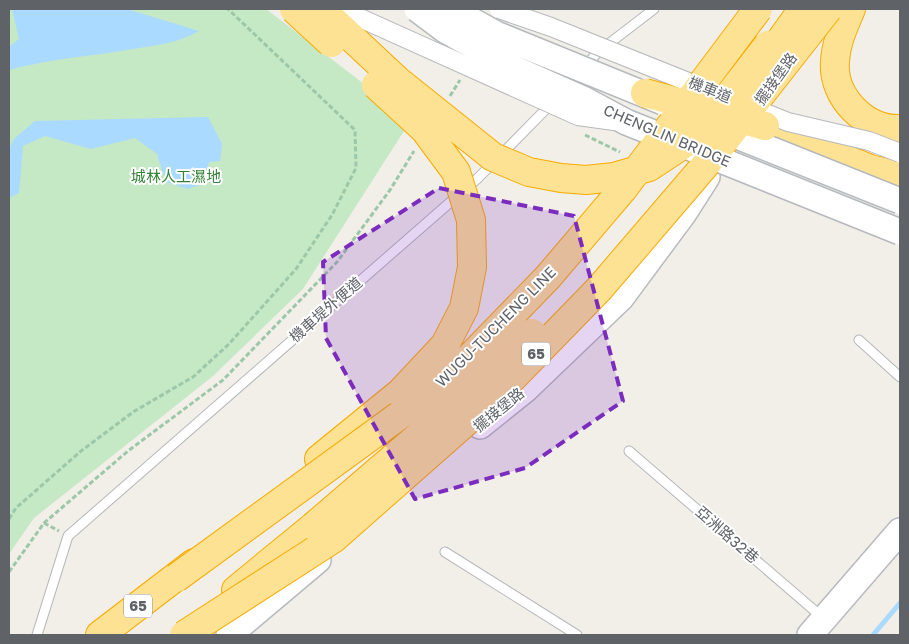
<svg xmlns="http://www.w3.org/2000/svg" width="909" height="644" font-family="'Golos Text','Noto Sans TC',sans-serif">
<rect width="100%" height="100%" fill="#f1efe8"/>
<path fill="#c5e8c5" d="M9,9H266L411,120L303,289L213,376L34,518L9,554Z"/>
<path fill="#aadaff" d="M12,9H127L199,31C178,43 158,45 133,49C92,56 49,59 9,70V47L19,39Z
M208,117L222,144L220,161L209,162L202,184L188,189L166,182L157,154L135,138L91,149L45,136L23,146L19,193L9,198V149L14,139L35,121Z"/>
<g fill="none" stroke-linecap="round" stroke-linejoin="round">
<path stroke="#aadaff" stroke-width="5" d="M873,635L900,603"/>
<defs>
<path id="lane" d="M565,89L598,52L654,9
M859,340L900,377
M629,451L822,617
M445,552L577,635
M37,635L68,536L478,178L553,102"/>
<path id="secondary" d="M480,426L526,389L621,298L684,213L707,177
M229,635L318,560
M810,635L900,531"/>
<path id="highway" d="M851,9C844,26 836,42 835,61C832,97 865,130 900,129
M765,126L870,169L900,176
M319,459L400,393
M236,590L314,526
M100,635L194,563"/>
</defs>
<use href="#lane" stroke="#b5b8bc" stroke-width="11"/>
<use href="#secondary" stroke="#b6babf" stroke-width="28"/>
<use href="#highway" stroke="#f9ab00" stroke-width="30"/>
<path stroke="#9cc7a9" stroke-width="3" stroke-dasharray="5 2.5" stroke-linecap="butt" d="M450,96L460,80
M585,135L620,152
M9,519L16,508L81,451L133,412L193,377L229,344L296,269L332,215L356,168L355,130L228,9
M44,523L59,531
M9,572L44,523L128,451L223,380L337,262L390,190L414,151"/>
<use href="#lane" stroke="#fff" stroke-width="9"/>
<use href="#secondary" stroke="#fff" stroke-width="25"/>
<use href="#highway" stroke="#fde293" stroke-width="28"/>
<defs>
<path id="street-bridge" d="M340,9L578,116L614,121
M499,9L551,27L788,122L869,141L900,153"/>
<path id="secondary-bridge" d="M417,9L445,30L515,69L585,100L626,122L900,232
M451,9L496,34L663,102
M712,126L900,201"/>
<path id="highway-bridge" d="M294,9L331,43
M321,9L398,81L493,157L529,172L561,178L586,180L614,177L649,167L699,134L768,45
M762,66L803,9
M376,85L425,130L456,172L471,220L472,267L464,308L445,345L400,393
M645,93L765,126
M314,526L456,404L532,333
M176,578L448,380L548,277L623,189L758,9
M184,635L333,539L494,397L600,288L707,163L828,9"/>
</defs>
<use href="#street-bridge" stroke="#b5b8bc" stroke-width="20" stroke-linecap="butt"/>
<use href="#secondary-bridge" stroke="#b6babf" stroke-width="28" stroke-linecap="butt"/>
<use href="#highway-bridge" stroke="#f9ab00" stroke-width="30" stroke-linecap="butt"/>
<use href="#street-bridge" stroke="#fff" stroke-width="18"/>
<use href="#secondary-bridge" stroke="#fff" stroke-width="25"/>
<use href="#highway-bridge" stroke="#fde293" stroke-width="28"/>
</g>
<path fill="#7b2cbf" fill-opacity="0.2" stroke="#7b2cbf" stroke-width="4" stroke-dasharray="10 6" stroke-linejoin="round" d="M439,188L574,216L623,401L525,468L415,499L326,338L323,262Z"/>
<g text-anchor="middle" stroke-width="4" stroke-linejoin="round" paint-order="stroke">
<g fill="#fff" stroke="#8f9295" stroke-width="1">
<rect x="522" y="342.5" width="28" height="23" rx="4"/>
<rect x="124" y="594.5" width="28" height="23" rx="4"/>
</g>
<g font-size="14" font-weight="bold" fill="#5f6368">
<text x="536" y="359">65</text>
<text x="138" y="611">65</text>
</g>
<g font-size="15" fill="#5f6368" stroke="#fff">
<text transform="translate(776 79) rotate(-54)" y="5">擺接堡路</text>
<text transform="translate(710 90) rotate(22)" y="5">機車道</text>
<text transform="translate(667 136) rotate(23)" y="5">CHENGLIN BRIDGE</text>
<text transform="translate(326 310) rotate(-41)" y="5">機車堤外便道</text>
<text transform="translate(496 327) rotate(-45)" y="5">WUGU-TUCHENG LINE</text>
<text transform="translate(499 410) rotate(-39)" y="5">擺接堡路</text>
<text transform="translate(727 535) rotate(41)" y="5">亞洲路32巷</text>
</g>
<g font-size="15" fill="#348238" stroke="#fff">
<text x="176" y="182">城林人工濕地</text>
</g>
</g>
<rect width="909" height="644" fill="none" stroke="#5f6368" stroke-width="20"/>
</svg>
